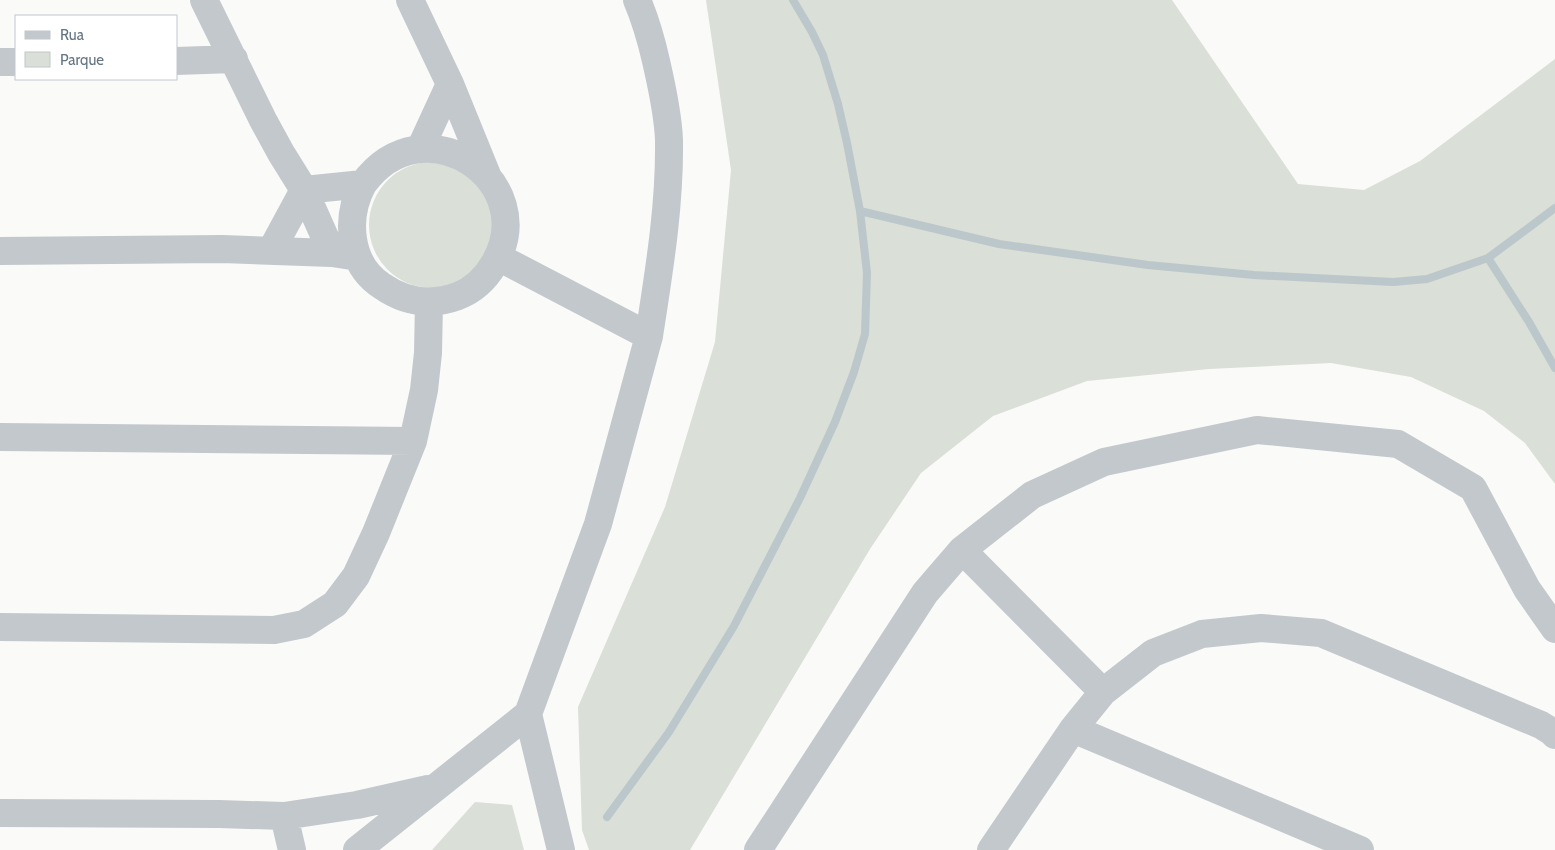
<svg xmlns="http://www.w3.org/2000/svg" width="1555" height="850" font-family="Cabin,sans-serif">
<rect width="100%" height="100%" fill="#fafaf8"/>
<path fill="#dadfd7" d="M706,0H1172L1298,184L1364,190L1420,161L1555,59V484L1525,443L1484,411L1411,377L1331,363L1209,369L1087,381L993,416L921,473L870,549L690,850H589L582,830L578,707L665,507L715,342L731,170Z
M369 225a63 63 0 1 1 126 0a63 63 0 1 1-126 0Z
M475,802L512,805L524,850H432Z"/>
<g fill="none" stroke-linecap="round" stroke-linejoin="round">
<path stroke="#bbc7cb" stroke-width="8" d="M860,211L999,244L1148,265L1254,275L1393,282L1427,279L1488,258L1555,208
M1488,258L1529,322L1555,368
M607,817L669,732L734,626L800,498L835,422L854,372L865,334L867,273L860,211L847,143L838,104L823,55L812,32L793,0"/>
<path stroke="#c3c8cc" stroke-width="28" d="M204,0L263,120L281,153L304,190L332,253
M410,0L450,84L487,175
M637,0C646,21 651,39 656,61C662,87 668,114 669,140C670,206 659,271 649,336
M176,61L234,59
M0,62H16
M420,149L450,84
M304,190L363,184C424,100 543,182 494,264C486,278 473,290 458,296C431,306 405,302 382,286C348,264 345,217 363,184
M0,251L222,249L332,253L358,257
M271,251L304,190
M0,437L413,441
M962,550L1103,692
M0,627L274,630L304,624L335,604L356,576L376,533L413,441L424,390L428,353L429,302
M528,714L561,850
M1073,729L1360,850
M0,813L219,814L284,816L357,805L428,789
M284,816L292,850
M357,850L528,714L598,524L649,336L498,257
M758,850L925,593L962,550L1032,495L1104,462L1257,430L1398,444L1473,488L1527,589L1555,629
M991,850L1073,729L1103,692L1153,653L1202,634L1261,628L1321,633L1541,725L1552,732L1555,735"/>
</g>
<rect x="15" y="15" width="162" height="65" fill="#ffffff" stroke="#c1c8cd"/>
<rect x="25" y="31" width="25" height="8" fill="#c3c8cc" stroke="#c1c8cd"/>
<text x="60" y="40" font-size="15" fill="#657683">Rua</text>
<rect x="25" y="52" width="25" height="15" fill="#dadfd7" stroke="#c1c8cd"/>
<text x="60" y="65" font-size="15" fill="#657683">Parque</text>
</svg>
